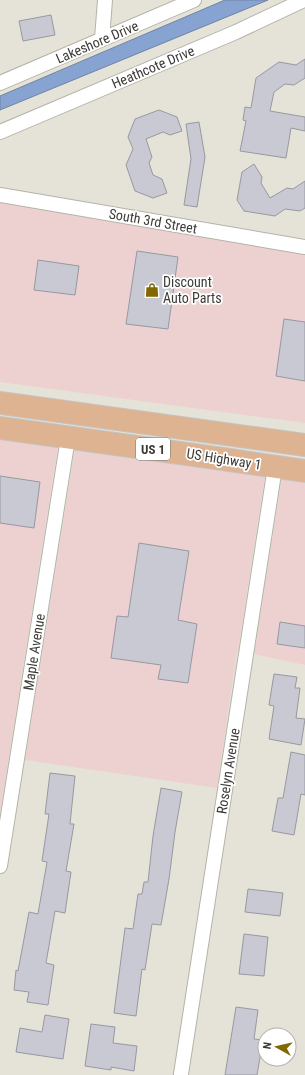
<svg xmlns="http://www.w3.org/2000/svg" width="305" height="1075" font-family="'Roboto Condensed',sans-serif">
<rect width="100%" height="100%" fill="#e5e3d8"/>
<path fill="#ecd1d0" d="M0,202L305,254V423L0,382Z
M0,437L58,446L0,813Z
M75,448L265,475L238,651H237L217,788L25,760Z
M282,477L305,481V665L254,654Z"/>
<path fill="#86a3d1" stroke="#7084a3" d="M225,0H268L0,110V96Z"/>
<path fill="#c9c9d3" stroke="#9898a2" d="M51,15L55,35L23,41L19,21Z
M305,59V78L294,85L285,84L274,92L270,111L305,117V131L291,128L286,158L240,151L246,121L243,120L245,107L251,108L256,78L279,62L296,65Z
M159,110L177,117L182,131L170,135L163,132L146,139L152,157L149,163L153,175L162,179L167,193L153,198L135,191L126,165L133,149L128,137L135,119Z
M199,122L205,157L197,207L184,205L191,159L186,124Z
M254,164L262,177L261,183L270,198L287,188L293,189L305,181V208L300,211L285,209L275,216L244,211L237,200L242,172Z
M137,251L178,257L168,329L126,324Z
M38,260L79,266L75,295L34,290Z
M284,319L305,322V381L276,376Z
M0,476L40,482L34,528L0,523Z
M139,543L189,551L178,620L197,624L188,683L158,679L161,665L111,658L117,616L128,617Z
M280,622L305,626V648L277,644Z
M274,674L297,677L295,688H300L296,718L305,719L301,745L269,739L274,706L269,705Z
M291,752L305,755V795L301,794L294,835L272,831L278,798H283Z
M50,773L75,776L70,824H74L66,871L71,872L65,913L55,911L46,963L54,965L48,1005L27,1002L29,992L14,990L16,970L18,971L29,912L38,914L47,862L42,861L49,814H45Z
M161,788L182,792L175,832L169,879L161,925L152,924L145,970L142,969L136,1016L114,1013L125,928L133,929L138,894H142L144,882H148L153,836Z
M248,889L283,893L280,916L245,912Z
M244,934L268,937L264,976L239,974Z
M236,1007L258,1010L254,1039L263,1040L257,1075H225Z
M45,1015L69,1019L63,1059L16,1052L20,1028L42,1032Z
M91,1024L115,1027L113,1043L137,1046L134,1071L111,1067V1070L85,1066Z"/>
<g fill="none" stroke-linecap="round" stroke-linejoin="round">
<defs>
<path id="street" d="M102,39L105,0
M0,83L194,0
M0,132L236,32L304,0
M0,195L305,247
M0,866L68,438
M181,1074L275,467"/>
<path id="primary" d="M0,403L305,445
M0,428L230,460L305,471"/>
</defs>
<use href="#street" stroke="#b5b3a9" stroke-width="16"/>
<use href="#primary" stroke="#c4c4c3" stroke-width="24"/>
<use href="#street" stroke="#fff" stroke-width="14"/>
<use href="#primary" stroke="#ddb392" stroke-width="22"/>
</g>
<defs>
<symbol id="shop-bare" viewBox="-9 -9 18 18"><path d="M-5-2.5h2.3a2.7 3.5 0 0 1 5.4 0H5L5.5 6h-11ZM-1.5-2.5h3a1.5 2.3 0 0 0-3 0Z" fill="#826800" stroke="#fff" stroke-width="2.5" paint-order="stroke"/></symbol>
</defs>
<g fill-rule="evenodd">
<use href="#shop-bare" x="142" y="280" width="20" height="20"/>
</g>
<g text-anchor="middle" stroke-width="3.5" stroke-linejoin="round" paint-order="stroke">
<rect fill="#fff" stroke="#767673" stroke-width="1" x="136" y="438" width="34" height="22" rx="3"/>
<g font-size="13" font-weight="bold" fill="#3c3b37">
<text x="153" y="454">US 1</text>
</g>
<g font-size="14" fill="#3c3b37" stroke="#fff">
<text transform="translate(97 42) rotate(-23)" y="5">Lakeshore Drive</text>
<text transform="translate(153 67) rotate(-23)" y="5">Heathcote Drive</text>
<text transform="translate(153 221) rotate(10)" y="5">South 3rd Street</text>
<text transform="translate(224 459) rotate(9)" y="5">US Highway 1</text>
<text transform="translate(34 652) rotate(-81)" y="5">Maple Avenue</text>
<text transform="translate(228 771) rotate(-81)" y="5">Roselyn Avenue</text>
</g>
<g font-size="14" fill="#3c3b37" stroke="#fff" text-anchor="start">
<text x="163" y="287">Discount<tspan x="163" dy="16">Auto Parts</tspan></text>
</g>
</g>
<g transform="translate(277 1047) rotate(278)"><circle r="19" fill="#ffffff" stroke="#b1b1af"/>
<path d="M0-3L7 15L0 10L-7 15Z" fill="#826800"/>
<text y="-6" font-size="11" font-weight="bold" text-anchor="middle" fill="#3c3b37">N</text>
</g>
</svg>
